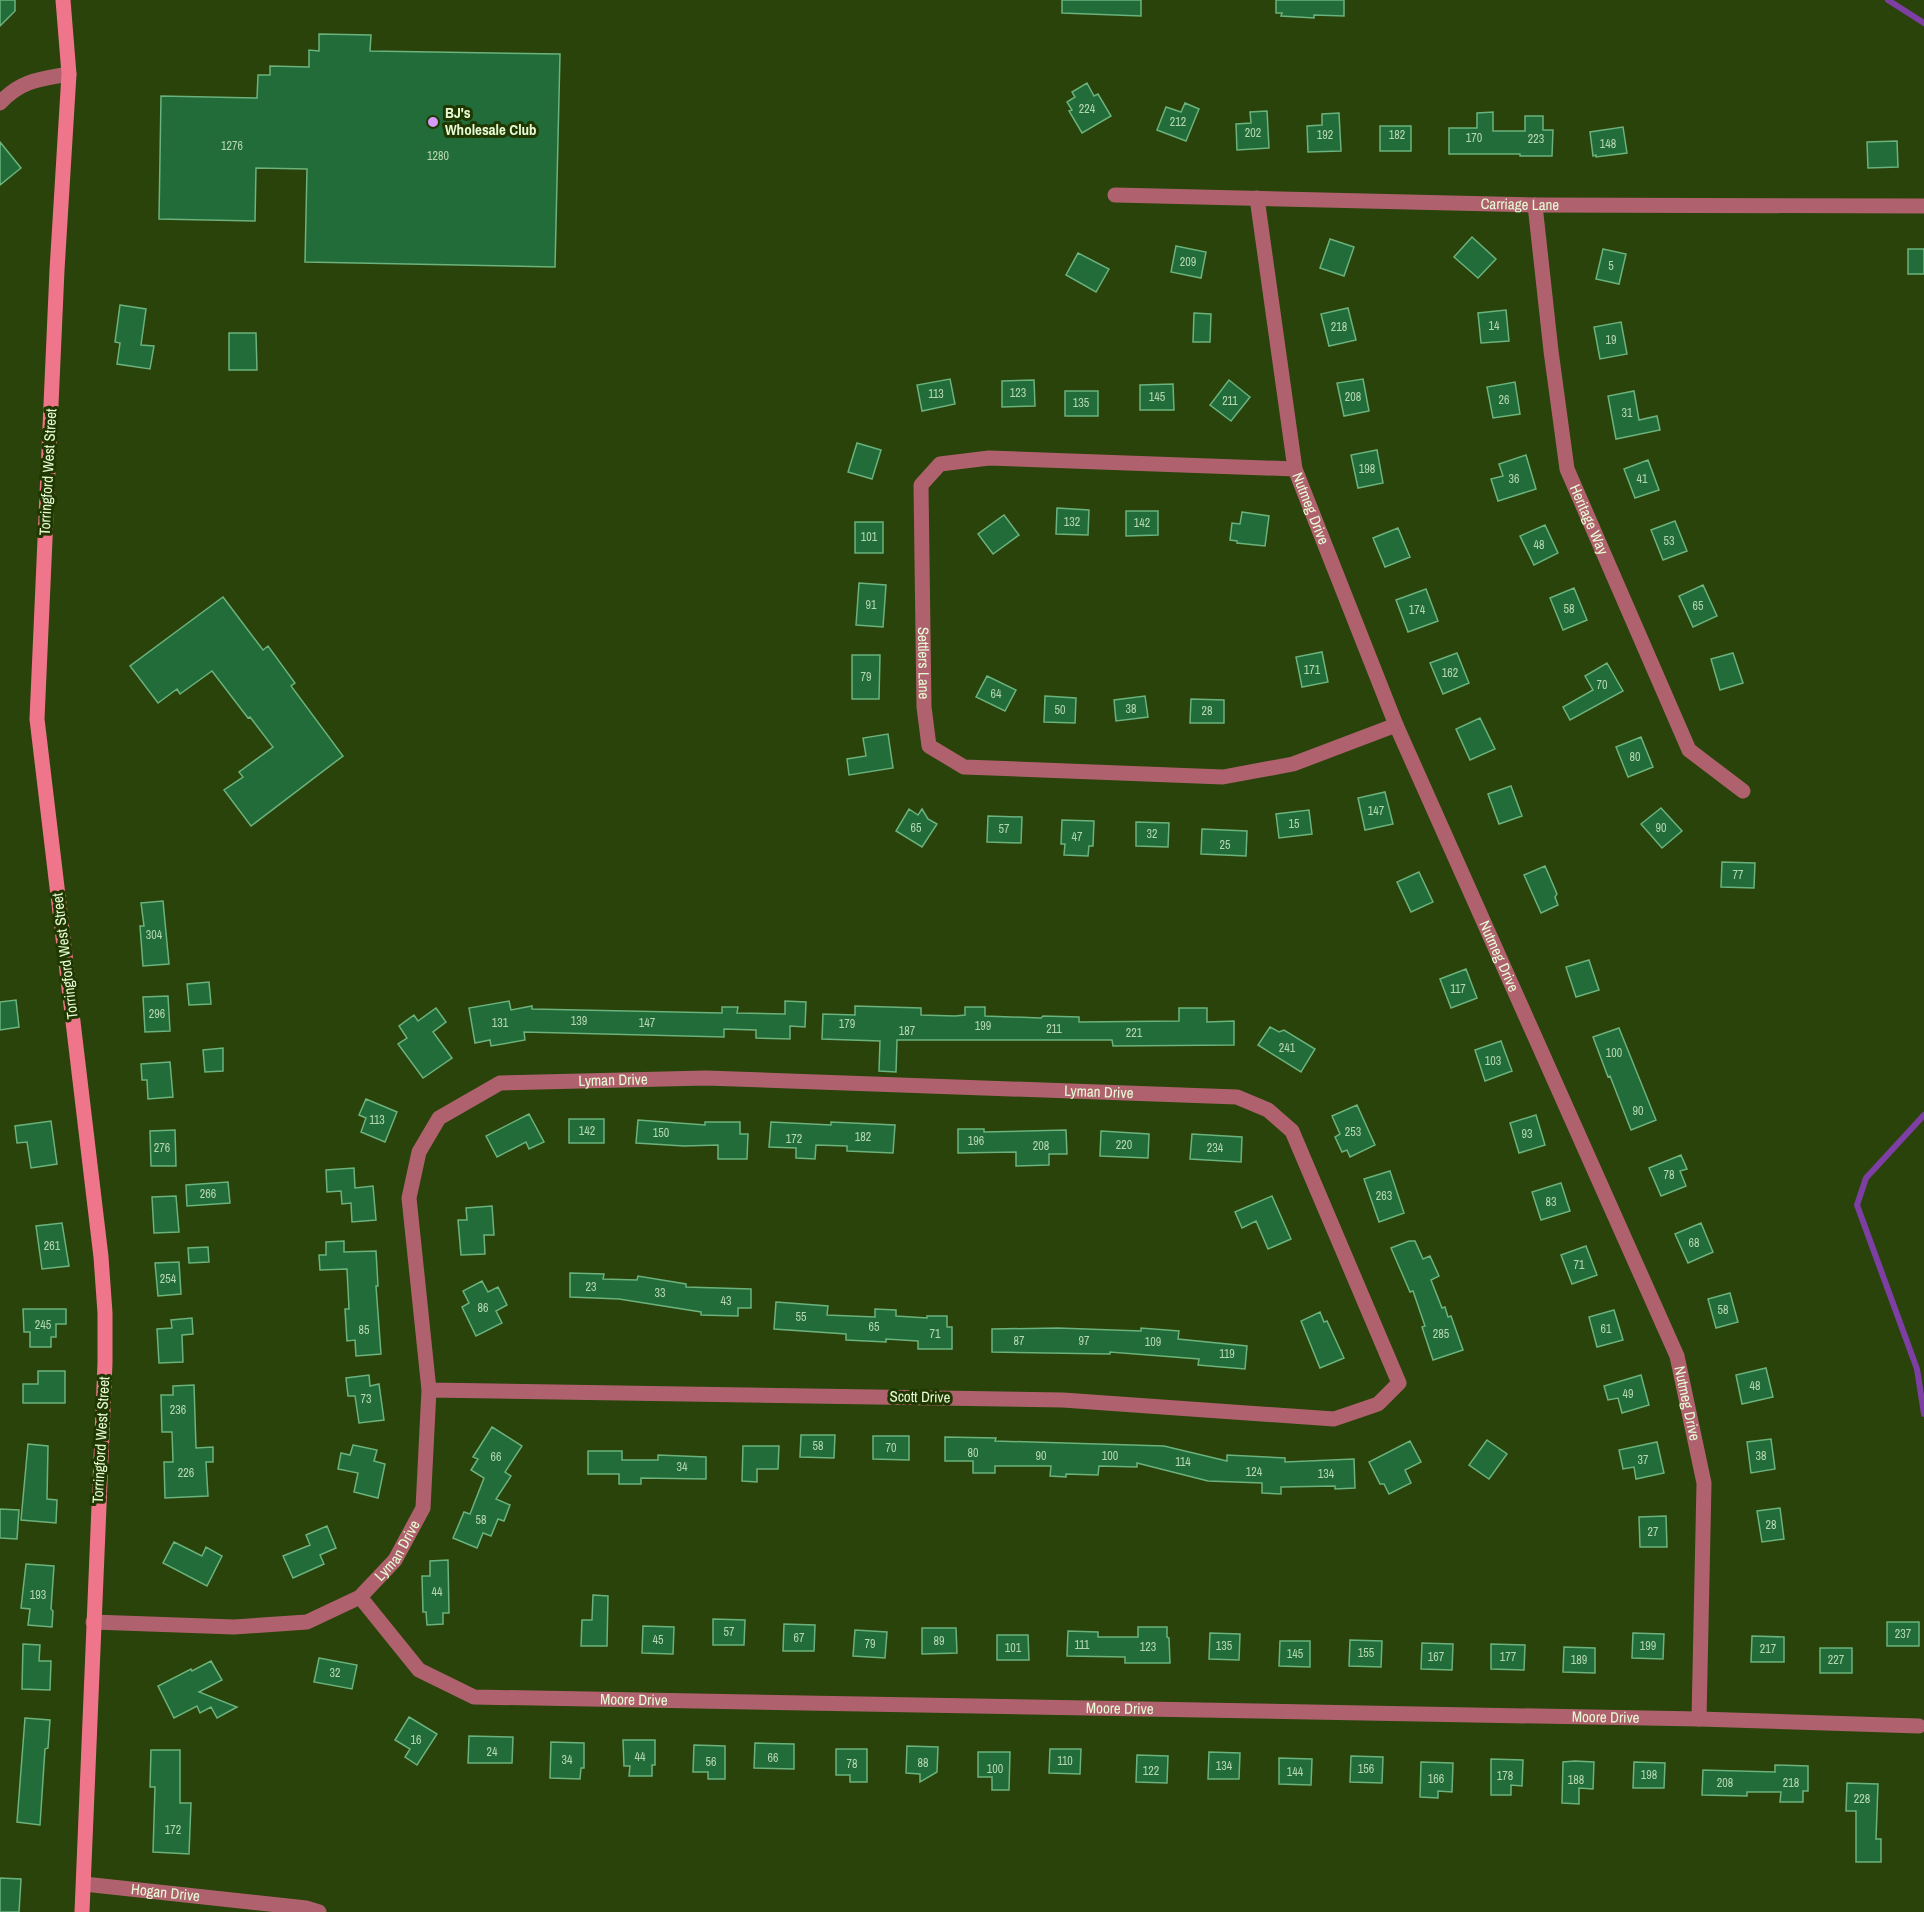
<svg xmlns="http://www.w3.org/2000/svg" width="1924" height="1912" font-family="'Archivo Narrow',sans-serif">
<rect width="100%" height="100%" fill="#2a430a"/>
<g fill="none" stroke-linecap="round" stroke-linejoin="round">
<path stroke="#7d3fa3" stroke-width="6" d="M1888,0L1924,23
M1924,1115L1866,1178L1857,1205L1917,1369L1924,1414"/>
</g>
<path fill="#226c3a" stroke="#6bb27c" stroke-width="1.5" d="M0,0H15V11L0,26Z
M1062,0H1141V16L1062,13Z
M1276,0H1344V16L1314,15V18L1281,16L1282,13H1276Z
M319,34L371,35L370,51L560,54L555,267L305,262L307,169L256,168L255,221L159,219L161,96L257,98L258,75H270V66L309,67V50L319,51Z
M1087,83L1094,96L1098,94L1111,116L1082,133L1069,111L1072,110L1067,102L1075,97L1072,92Z
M1185,103L1199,109L1186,141L1157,130L1166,107L1181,112Z
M1267,111L1269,148L1237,150L1236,124L1251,123L1250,112Z
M1493,112V131H1525V116H1543V130H1553L1552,156H1520V154H1449V128H1477V113Z
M1339,113L1341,151L1308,152L1307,126L1322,125V114Z
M1380,126H1411V151H1380Z
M1623,127L1627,153L1596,157V155L1593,156L1590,132Z
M1897,141L1898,167L1868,168L1867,142Z
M0,142L21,168L0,185Z
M1472,237L1496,259L1478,278L1454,257Z
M1330,239L1354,247L1344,276L1320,268Z
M1176,246L1206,252L1201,278L1171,272Z
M1603,249L1626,254L1619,284L1596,279Z
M1908,249H1924V274H1908Z
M1078,253L1109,269L1096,292L1066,275Z
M120,305L146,309L141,345L154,346L150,369L117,364L120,343L115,342Z
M1348,308L1356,340L1329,346L1321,314Z
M1506,310L1509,341L1481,343L1478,313Z
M1194,313L1211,314L1210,342H1193Z
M1621,322L1627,354L1600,359L1594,327Z
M229,333H256L257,370H229Z
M950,379L955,404L922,411L917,385Z
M1363,379L1369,411L1344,416L1337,383Z
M1034,380L1035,406L1002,407V381Z
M1229,380L1250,397L1231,421L1210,405Z
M1515,382L1520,414L1493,418L1487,387Z
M1173,384L1174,410H1140V385Z
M1065,391H1098V416H1065Z
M1634,391L1639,420L1657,416L1660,430L1616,439L1608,396Z
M857,443L881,450L872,479L848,472Z
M1377,450L1383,483L1358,488L1351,455Z
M1526,455L1536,489L1498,501L1491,479L1503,476L1499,464Z
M1648,460L1659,490L1635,498L1624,469Z
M1057,508L1089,510L1088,535L1056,534Z
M1126,511H1158V535L1126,536Z
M1242,512L1269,516L1265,546L1237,543V541L1230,540L1232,523L1240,524Z
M1004,515L1019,535L993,554L978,534Z
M1675,521L1687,551L1663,560L1651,530Z
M855,522H883V553H855Z
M1545,525L1558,553L1534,565L1520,536Z
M1398,528L1410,557L1385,567L1373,538Z
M859,583L886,585L883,627L856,625Z
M1703,585L1717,616L1693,627L1679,596Z
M1574,588L1587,620L1563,630L1550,598Z
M1426,589L1438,621L1408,632L1396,600Z
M223,597L263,650L268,646L295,683L291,686L343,756L251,826L224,790L243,777L239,772L273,747L250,717L248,718L212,671L180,694L177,689L158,703L130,666Z
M1322,652L1328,682L1302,687L1296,657Z
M1457,653L1469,683L1443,694L1430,663Z
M1733,653L1743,683L1720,690L1711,659Z
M852,655H880L879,699H852Z
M1607,663L1623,691L1570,720L1563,707L1593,690L1585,676Z
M987,676L1016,690L1005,711L976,697Z
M1045,696L1076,698L1075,723L1044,722Z
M1145,696L1148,717L1116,721L1114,700Z
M1191,699L1224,700V723H1190Z
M1480,718L1495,749L1470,760L1456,729Z
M888,734L893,768L849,775L847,759L866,756L863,738Z
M1641,737L1653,767L1628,777L1616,747Z
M1511,786L1522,816L1499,824L1488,794Z
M1385,792L1393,824L1365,830L1358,798Z
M1661,808L1682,831L1662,848L1641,824Z
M909,809L918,815L922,809L928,819L937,824L922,847L896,831Z
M1309,810L1312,834L1279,838L1276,814Z
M988,816L1022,817L1021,843L987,842Z
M1062,820L1094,821L1093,846H1089L1088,856L1064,855L1065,844H1061Z
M1136,822L1169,823L1168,847L1136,846Z
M1202,829L1247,831L1246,856L1201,854Z
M1722,862L1755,863L1754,888L1721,887Z
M1545,866L1557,894L1555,897L1558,905L1541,913L1524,875Z
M1419,872L1433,902L1411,912L1397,882Z
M163,901L169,964L143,966L140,926H144L141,903Z
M1589,960L1599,990L1576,997L1566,967Z
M1466,969L1477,998L1451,1008L1440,979Z
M209,982L211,1004L189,1005L187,984Z
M168,996L170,1031L145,1032L143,997Z
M16,1000L19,1027L0,1030V1002Z
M509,1001L511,1010L532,1006V1009L722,1013V1007H738L737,1013L785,1014V1001L806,1002L805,1027L790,1026V1039L756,1038V1030L724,1029V1037L524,1032L525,1040L491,1046L490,1040L475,1043L469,1008Z
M855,1006L921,1008V1015L955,1016L965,1015V1007H985V1016L1041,1018L1043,1016L1079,1017V1022L1179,1021V1008H1207V1022L1234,1021V1045L1113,1046L1112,1040H897L896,1072L879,1071L880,1041L822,1039L823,1014L855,1015Z
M436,1008L446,1022L433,1032L452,1058L423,1078L398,1044L407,1038L399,1026L414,1015L418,1021Z
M1270,1027L1279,1032L1284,1030L1315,1049L1301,1072L1258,1045Z
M1619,1028L1656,1120L1631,1130L1610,1076L1608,1077L1593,1037Z
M1501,1041L1512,1071L1485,1081L1475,1050Z
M223,1048V1071L205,1072L203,1050Z
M170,1062L173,1097L148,1099L147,1080H142L141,1064Z
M366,1099L397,1112L385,1142L361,1132L366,1118L359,1115Z
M1357,1105L1375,1145L1350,1157L1347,1150L1342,1152L1335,1137L1340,1134L1332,1116Z
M529,1114L544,1142L529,1149L526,1142L497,1157L486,1136Z
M1536,1115L1545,1145L1519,1153L1510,1123Z
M569,1119H604V1143H569Z
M638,1120L705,1125V1122H740V1134H748L747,1159H718V1145L684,1146L636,1143Z
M51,1121L57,1164L31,1168L27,1142L17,1143L15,1126Z
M771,1122L831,1125V1122L895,1125L893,1153L847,1151V1146L816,1145L815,1159L796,1158V1148L769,1147Z
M958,1129H984V1132L1066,1130L1067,1154H1049V1165L1016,1166V1152L958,1153Z
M175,1130L176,1166H151L150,1131Z
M1101,1131L1149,1134L1148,1158L1100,1156Z
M1192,1134L1242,1137L1241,1162L1190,1159Z
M1681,1155L1687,1169L1680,1171L1686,1186L1661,1196L1649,1168Z
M354,1168L355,1188L373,1186L376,1220L352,1222L351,1203L342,1204L341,1191L327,1192L326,1170Z
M1390,1171L1404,1213L1379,1222L1364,1179Z
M228,1182L230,1203L187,1206L186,1185Z
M1561,1183L1570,1211L1541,1220L1532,1192Z
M176,1196L179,1232L154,1233L152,1197Z
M1272,1196L1291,1239L1268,1249L1256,1221L1242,1228L1235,1212Z
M492,1206L494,1235H484L485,1254L461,1255L458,1220H467L466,1208Z
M62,1223L69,1266L42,1269L36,1226Z
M1701,1223L1713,1252L1688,1263L1675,1234Z
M344,1241V1252L376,1251L378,1286H376L381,1354L356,1356L355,1340L347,1341L345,1309H349L347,1269L320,1270L319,1255H326V1242Z
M1409,1241H1415L1423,1259L1430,1256L1439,1276L1431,1280L1442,1308L1445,1307L1448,1317L1451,1316L1463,1350L1433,1360L1422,1327L1425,1326L1413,1291L1410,1292L1391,1248Z
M1586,1246L1597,1275L1572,1284L1561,1255Z
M208,1247L209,1262L189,1263L188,1248Z
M179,1262L181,1294L158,1296L155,1263Z
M570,1273L604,1274L603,1279L637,1280L638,1276L686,1284V1287L751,1289V1308H738V1316L701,1315V1312L619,1299L570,1297Z
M482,1281L488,1292L498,1287L507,1305L496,1311L502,1323L476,1336L462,1307L469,1303L463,1291Z
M1730,1293L1738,1322L1716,1328L1708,1299Z
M776,1302L828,1306L827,1315L875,1317V1309L896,1310V1316L927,1318V1316H947V1327H952V1349H918V1341L886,1339V1342L846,1340V1334L774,1329Z
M23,1309H66V1324H56V1337H51V1347H30V1332H24Z
M1614,1310L1623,1340L1597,1347L1589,1317Z
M1320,1312L1324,1322L1327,1321L1344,1358L1320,1368L1301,1321Z
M192,1318L193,1334L182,1335L183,1362L159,1363L157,1329L172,1328L171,1320Z
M1058,1328L1141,1331V1328L1179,1331L1178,1339L1247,1346L1245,1369L1198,1365L1199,1359L1110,1352V1354L992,1352V1329Z
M1766,1368L1773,1397L1742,1404L1736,1375Z
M38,1371H65V1403H23V1384H38Z
M369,1375L370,1386L379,1384L384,1420L359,1423L355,1396H348L346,1378Z
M1641,1375L1649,1405L1622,1413L1618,1398L1608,1400L1604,1386Z
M194,1385L196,1448L213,1447V1462H206L208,1496L165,1498L164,1462H173L172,1432H162L161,1395H173V1386Z
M492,1427L522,1446L505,1472L511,1476L496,1499L510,1505L504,1521L498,1519L491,1536L483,1533L477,1548L453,1538L464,1512L470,1514L484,1478L471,1470L478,1459L473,1457Z
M801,1435H835L834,1458L800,1457Z
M873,1436H909V1460L873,1459Z
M945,1437L996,1438L995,1441L1164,1446L1227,1461V1455L1285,1458V1462L1354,1459L1355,1488L1335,1489V1486L1281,1487V1494L1262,1493V1483L1208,1481L1137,1463V1467L1099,1466L1098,1475L1066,1474V1477L1050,1476L1051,1466H995V1473H973V1461H945Z
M1771,1439L1775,1469L1751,1473L1747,1442Z
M1487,1440L1507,1454L1489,1479L1469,1465Z
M1410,1441L1421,1462L1405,1470L1411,1483L1389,1494L1384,1484H1380L1369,1462Z
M1657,1442L1664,1473L1636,1479L1634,1467L1623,1469L1619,1450Z
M28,1444L48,1446L47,1499L57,1500L56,1523L21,1520Z
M353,1445L377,1450L374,1461L385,1464L378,1498L354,1492L358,1473L338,1469L341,1453L350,1455Z
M743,1446H779L778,1469H757V1482L742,1481Z
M588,1451H622V1460H658V1455L706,1457V1479L641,1478V1484H619V1474H588Z
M1780,1508L1784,1539L1762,1542L1757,1511Z
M0,1509L19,1510L17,1539L0,1538Z
M1666,1516L1667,1547H1640L1639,1517Z
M327,1526L336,1548L320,1555L324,1564L293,1578L283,1556L310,1545L306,1535Z
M174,1542L202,1556L206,1547L222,1556L207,1586L163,1563Z
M448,1560L449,1613H443V1624L427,1625L426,1612H423L422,1576H430V1561Z
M26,1564L54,1566L51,1609L53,1611L52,1627L28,1625L30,1609L21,1608Z
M593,1595L608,1596L607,1646H581L582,1620H592Z
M713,1619L745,1620L744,1645H713Z
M1887,1622H1919V1646H1887Z
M784,1624L815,1625L814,1651H783Z
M643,1626L674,1627L673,1654L642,1653Z
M1138,1627H1167V1637L1169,1638L1170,1663H1125V1657L1067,1656L1068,1631L1098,1632V1637H1138Z
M922,1628H956L957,1653L922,1654Z
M855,1630L887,1632L885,1658L853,1656Z
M1210,1633L1240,1634L1239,1660L1209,1659Z
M1633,1633L1664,1634L1663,1659L1632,1658Z
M997,1635H1028L1029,1660H997Z
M1752,1636L1784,1637V1662H1751Z
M1350,1640L1382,1641L1381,1667L1349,1666Z
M1280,1641H1310V1667L1279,1666Z
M1422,1643L1453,1644L1452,1670L1421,1669Z
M23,1644L40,1645L39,1661H51L50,1690L22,1689Z
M1491,1644L1525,1645L1524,1670L1491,1669Z
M1564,1647L1595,1648V1673L1563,1672Z
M1820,1648H1852V1673H1820Z
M319,1658L357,1665L352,1689L314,1682Z
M211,1661L222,1680L199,1692L237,1707L217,1718L211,1707L200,1713L197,1706L174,1718L158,1686L191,1669L192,1671Z
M409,1717L437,1734L417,1765L405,1757L410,1749L395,1740Z
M25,1718L50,1720L48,1748L45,1749L40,1825L17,1822Z
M469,1736L513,1737L512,1763H468Z
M623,1740H655V1765H652V1776H629L630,1766H624Z
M551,1742L584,1743V1768H581L580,1779L550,1778Z
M755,1743L794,1744V1769L754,1768Z
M694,1745L725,1746V1779H708V1772H693Z
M907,1746L938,1747L937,1772L920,1782V1774L906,1773Z
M836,1749H867V1782H850V1775H836Z
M1050,1749H1081L1080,1774L1049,1773Z
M151,1750H180V1803H191L189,1854L153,1852L155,1787H150Z
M978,1752H1010L1009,1790H992V1777H978Z
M1209,1752L1240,1753L1239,1779H1208Z
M1137,1755L1168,1756L1167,1783L1136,1782Z
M1351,1756L1383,1757L1382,1783L1350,1782Z
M1279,1758L1312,1759L1311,1785L1279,1784Z
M1491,1759L1523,1760L1522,1786L1511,1785V1795H1491Z
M1575,1761L1594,1762L1593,1789L1579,1788V1804L1562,1803L1563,1762Z
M1421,1762L1453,1763L1452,1792L1438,1791V1798L1420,1797Z
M1634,1762L1665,1763L1664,1788H1633Z
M1775,1765L1808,1766V1791H1803V1802H1780L1781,1792H1747V1796L1702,1795L1703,1770L1775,1772Z
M1847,1783L1878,1784L1876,1839H1881V1862H1856V1811H1846Z
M0,1878L21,1879L19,1912H0Z"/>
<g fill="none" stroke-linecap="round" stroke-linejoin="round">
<g stroke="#af626e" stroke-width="15">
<path d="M0,103C21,80 41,79 69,74"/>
<path id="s1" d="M1115,195L1535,205L1924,206"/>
<path id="s2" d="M1257,198L1295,469L1396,725L1677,1356L1704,1483L1699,1719"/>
<path id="s3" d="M1535,205L1551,351L1567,469L1689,750L1743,791"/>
<path id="s4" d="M1295,469L989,458L940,464L921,485L924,707L929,746L964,767L1223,777L1293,764L1396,725"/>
<path id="s5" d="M360,1597L419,1670L474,1697L1699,1719L1919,1726"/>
<path id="s6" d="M93,1622L234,1627L307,1622L360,1597L395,1560L423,1508L429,1390L409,1198L419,1152L439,1118L500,1083L706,1078L1237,1097L1268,1110L1292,1131L1399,1383L1378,1404L1334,1419L1063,1400L429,1390"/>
<path id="s7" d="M84,1884L306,1908L319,1912"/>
</g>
<path stroke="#ef758b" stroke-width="15" d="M63,0L69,74L57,270L37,719L101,1257L105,1313V1363L82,1912"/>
</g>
<circle fill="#d49cfb" stroke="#203800" stroke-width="2" cx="433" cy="122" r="6"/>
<g text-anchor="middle" stroke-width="6" stroke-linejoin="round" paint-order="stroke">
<g font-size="12" fill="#b5d7ae">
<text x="1087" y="113">224</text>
<text x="1178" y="126">212</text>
<text x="1253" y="137">202</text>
<text x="1325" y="139">192</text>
<text x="1397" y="139">182</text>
<text x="1474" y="142">170</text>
<text x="1536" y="143">223</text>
<text x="1608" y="148">148</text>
<text x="232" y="150">1276</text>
<text x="438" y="160">1280</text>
<text x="1188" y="266">209</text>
<text x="1611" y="270">5</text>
<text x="1494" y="330">14</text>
<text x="1339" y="331">218</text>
<text x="1611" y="344">19</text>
<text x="1018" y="397">123</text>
<text x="936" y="398">113</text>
<text x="1157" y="401">145</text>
<text x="1353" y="401">208</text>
<text x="1504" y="404">26</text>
<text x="1230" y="405">211</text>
<text x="1081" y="407">135</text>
<text x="1627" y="417">31</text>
<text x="1367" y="473">198</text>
<text x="1514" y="483">36</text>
<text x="1642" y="483">41</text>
<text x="1072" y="526">132</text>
<text x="1142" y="527">142</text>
<text x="869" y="541">101</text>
<text x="1669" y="545">53</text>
<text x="1539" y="549">48</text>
<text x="871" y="609">91</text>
<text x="1698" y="610">65</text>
<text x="1569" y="613">58</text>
<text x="1417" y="614">174</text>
<text x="1312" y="674">171</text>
<text x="1450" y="677">162</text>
<text x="866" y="681">79</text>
<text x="1602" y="689">70</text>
<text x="996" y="698">64</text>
<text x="1131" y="713">38</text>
<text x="1060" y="714">50</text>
<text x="1207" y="715">28</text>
<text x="1635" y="761">80</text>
<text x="1376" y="815">147</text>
<text x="1294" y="828">15</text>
<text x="916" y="832">65</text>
<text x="1661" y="832">90</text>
<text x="1004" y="833">57</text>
<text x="1152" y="838">32</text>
<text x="1077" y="841">47</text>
<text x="1225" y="849">25</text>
<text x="1738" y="879">77</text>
<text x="154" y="939">304</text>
<text x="1458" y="993">117</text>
<text x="157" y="1018">296</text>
<text x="579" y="1025">139</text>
<text x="500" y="1027">131</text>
<text x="647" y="1027">147</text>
<text x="847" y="1028">179</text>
<text x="983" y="1030">199</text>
<text x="1054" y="1033">211</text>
<text x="907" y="1035">187</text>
<text x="1134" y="1037">221</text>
<text x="1287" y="1052">241</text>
<text x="1614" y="1057">100</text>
<text x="1493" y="1065">103</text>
<text x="1638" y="1115">90</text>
<text x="377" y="1124">113</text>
<text x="587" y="1135">142</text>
<text x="1353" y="1136">253</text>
<text x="661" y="1137">150</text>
<text x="1527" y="1138">93</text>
<text x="863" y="1141">182</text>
<text x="794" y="1143">172</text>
<text x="976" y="1145">196</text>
<text x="1124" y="1149">220</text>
<text x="1041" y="1150">208</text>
<text x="162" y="1152">276</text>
<text x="1215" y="1152">234</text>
<text x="1669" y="1179">78</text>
<text x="208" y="1198">266</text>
<text x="1384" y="1200">263</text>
<text x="1551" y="1206">83</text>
<text x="1694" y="1247">68</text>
<text x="52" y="1250">261</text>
<text x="1579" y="1269">71</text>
<text x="168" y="1283">254</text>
<text x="591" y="1291">23</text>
<text x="660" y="1297">33</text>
<text x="726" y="1305">43</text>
<text x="483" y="1312">86</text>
<text x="1723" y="1314">58</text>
<text x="801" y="1321">55</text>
<text x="43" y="1329">245</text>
<text x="874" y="1331">65</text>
<text x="1606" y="1333">61</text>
<text x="364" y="1334">85</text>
<text x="935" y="1338">71</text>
<text x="1441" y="1338">285</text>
<text x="1019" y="1345">87</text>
<text x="1084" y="1345">97</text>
<text x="1153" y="1346">109</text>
<text x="1227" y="1358">119</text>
<text x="1755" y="1390">48</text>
<text x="1628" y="1398">49</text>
<text x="366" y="1403">73</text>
<text x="178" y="1414">236</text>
<text x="818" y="1450">58</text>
<text x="891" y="1452">70</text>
<text x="973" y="1457">80</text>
<text x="1041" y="1460">90</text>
<text x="1110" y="1460">100</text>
<text x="1761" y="1460">38</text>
<text x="496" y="1461">66</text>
<text x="1643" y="1464">37</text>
<text x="1183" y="1466">114</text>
<text x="682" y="1471">34</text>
<text x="1254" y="1476">124</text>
<text x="186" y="1477">226</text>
<text x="1326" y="1478">134</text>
<text x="481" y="1524">58</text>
<text x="1771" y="1529">28</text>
<text x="1653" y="1536">27</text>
<text x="437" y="1596">44</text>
<text x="38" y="1599">193</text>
<text x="729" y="1636">57</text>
<text x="1903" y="1638">237</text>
<text x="799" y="1642">67</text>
<text x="658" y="1644">45</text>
<text x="939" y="1645">89</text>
<text x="870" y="1648">79</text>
<text x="1082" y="1649">111</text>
<text x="1224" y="1650">135</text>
<text x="1648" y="1650">199</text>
<text x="1148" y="1651">123</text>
<text x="1013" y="1652">101</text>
<text x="1768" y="1653">217</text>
<text x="1366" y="1657">155</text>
<text x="1295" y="1658">145</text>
<text x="1436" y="1661">167</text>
<text x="1508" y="1661">177</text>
<text x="1579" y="1664">189</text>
<text x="1836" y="1664">227</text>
<text x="335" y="1677">32</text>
<text x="416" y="1744">16</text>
<text x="492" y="1756">24</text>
<text x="640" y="1761">44</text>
<text x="773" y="1762">66</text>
<text x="567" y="1764">34</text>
<text x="1065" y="1765">110</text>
<text x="711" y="1766">56</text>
<text x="923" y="1767">88</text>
<text x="852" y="1768">78</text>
<text x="1224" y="1770">134</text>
<text x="995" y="1773">100</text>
<text x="1366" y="1773">156</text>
<text x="1151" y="1775">122</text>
<text x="1295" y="1776">144</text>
<text x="1649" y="1779">198</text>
<text x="1505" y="1780">178</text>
<text x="1436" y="1783">166</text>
<text x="1576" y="1784">188</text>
<text x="1725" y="1787">208</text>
<text x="1791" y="1787">218</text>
<text x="1862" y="1803">228</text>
<text x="173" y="1834">172</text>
</g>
<g font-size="15" font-weight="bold" fill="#e6fbd5" stroke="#203800" text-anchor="start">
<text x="445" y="118">BJ's<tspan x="445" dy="17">Wholesale Club</tspan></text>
</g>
<g font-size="15" fill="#e6fbd5" stroke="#203800">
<text dy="5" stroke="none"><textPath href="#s1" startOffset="405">Carriage Lane</textPath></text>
<text transform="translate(48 472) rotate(-87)" y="5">Torringford West Street</text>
<text dy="5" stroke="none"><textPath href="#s2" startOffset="316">Nutmeg Drive</textPath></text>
<text dy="5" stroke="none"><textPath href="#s3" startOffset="321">Heritage Way</textPath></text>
<text dy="5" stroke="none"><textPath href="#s4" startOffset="562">Settlers Lane</textPath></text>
<text transform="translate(65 956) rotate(-97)" y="5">Torringford West Street</text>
<text dy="5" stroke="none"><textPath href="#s2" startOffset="802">Nutmeg Drive</textPath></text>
<text dy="5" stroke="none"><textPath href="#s6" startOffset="964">Lyman Drive</textPath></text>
<text dy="5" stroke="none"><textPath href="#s6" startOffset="1450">Lyman Drive</textPath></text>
<text transform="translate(920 1397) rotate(1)" y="5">Scott Drive</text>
<text dy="5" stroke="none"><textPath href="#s2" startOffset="1288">Nutmeg Drive</textPath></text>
<text transform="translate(101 1440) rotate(-87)" y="5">Torringford West Street</text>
<text dy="5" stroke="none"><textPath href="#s6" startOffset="333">Lyman Drive</textPath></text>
<text dy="5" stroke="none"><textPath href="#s5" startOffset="315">Moore Drive</textPath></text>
<text dy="5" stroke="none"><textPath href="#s5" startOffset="801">Moore Drive</textPath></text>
<text dy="5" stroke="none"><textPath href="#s5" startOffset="1287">Moore Drive</textPath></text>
<text dy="5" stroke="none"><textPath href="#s7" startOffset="82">Hogan Drive</textPath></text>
</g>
</g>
</svg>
